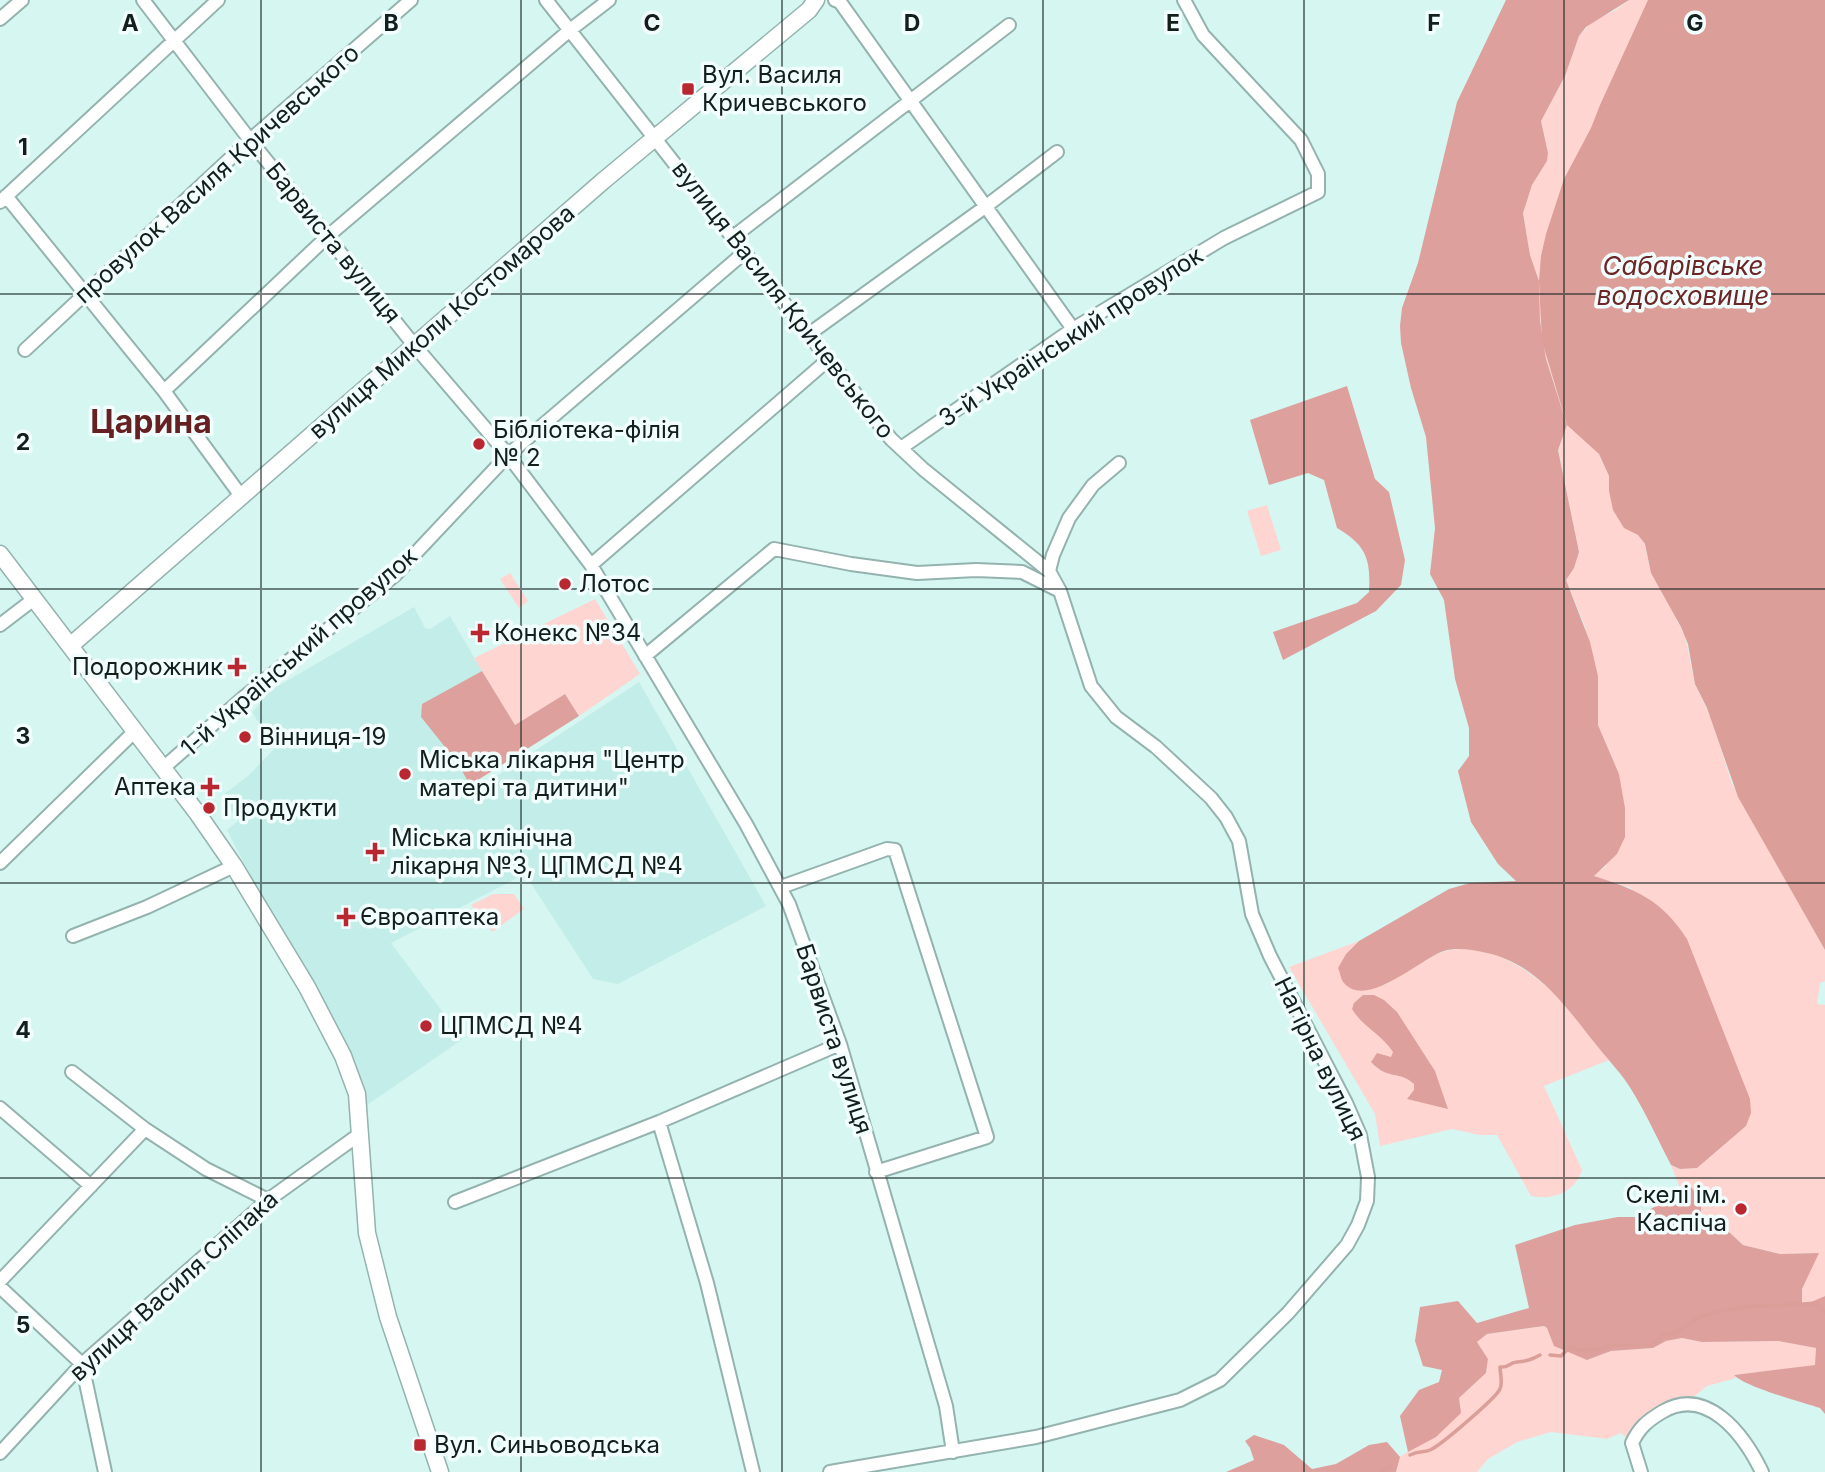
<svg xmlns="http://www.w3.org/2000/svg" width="1825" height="1472" font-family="Inter,sans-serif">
<rect width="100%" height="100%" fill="#d6f6f2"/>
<path fill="#c3ede8" d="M414,607L425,628L430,629L450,616L482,671L423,704L421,717L457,762L474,791L639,682L766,906L618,984L593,979L525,874L391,943L463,1039L367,1105L337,1029L260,894L227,830L238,821L222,796L248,776L275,748L252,712L260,704L259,697Z"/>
<path fill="#ffd5d1" d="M1629,0H1684L1584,438L1599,454L1609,476V491L1645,545L1649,565L1685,636L1695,684L1712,720L1732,784L1825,950V981L1820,983L1817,1004L1825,1005V1296L1802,1307V1289L1818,1253L1780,1254L1743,1245L1729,1232L1701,1221L1690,1186L1681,1191L1671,1165L1680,1169L1697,1168L1746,1126L1631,888L1593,876L1606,866L1619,774L1598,725V676L1584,624L1566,580L1574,568L1579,552L1558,449L1567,425L1546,359L1540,321L1539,281L1530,256L1523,212L1532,185L1547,161L1548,153L1541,121L1565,76L1579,36L1594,20L1614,11Z
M1267,505L1281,550L1261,556L1247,511Z
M510,573L528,601L519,608L500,579Z
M595,599L640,674L579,716L565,694L515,725L474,658Z
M493,894H514L524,909L492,932L471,905Z
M1359,941L1346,954L1384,985C1400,976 1429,955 1446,951C1493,940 1539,976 1569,1008C1583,1025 1595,1043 1609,1060L1544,1086L1582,1170C1575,1192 1553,1201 1531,1196L1497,1135H1479L1452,1129L1380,1146L1375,1114L1289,967Z
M1544,1326L1587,1360L1611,1351L1653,1348L1666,1341L1682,1338L1702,1342L1778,1341L1816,1348V1365L1734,1375L1736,1378L1707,1386L1686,1403L1670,1408L1632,1443L1621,1433L1607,1439L1551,1432L1517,1442L1488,1459L1477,1472H1396L1400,1457L1421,1443L1436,1437L1459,1398L1486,1373L1488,1359L1477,1342L1487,1334Z"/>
<path fill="#dea09c" d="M1506,0H1629L1586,27L1579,36L1565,76L1541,121L1548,153L1547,161L1532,185L1523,213L1530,255L1539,281L1540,321L1546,359L1567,425L1558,450L1579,552L1574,568L1566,580L1590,642L1598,676V725L1619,774L1625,808V837L1617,854L1594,876C1636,889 1663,901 1687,939L1750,1099L1751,1113L1746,1126L1697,1168L1680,1169L1671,1165C1658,1140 1646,1113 1631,1089C1622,1074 1609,1061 1598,1047C1568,1010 1538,964 1487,953C1474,950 1457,947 1444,951C1421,958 1367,1010 1344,983C1341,980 1340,972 1338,968L1346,954L1359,941L1449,889L1470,883L1516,881L1498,864L1471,822L1458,771L1469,756V728L1455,679L1444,600L1430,574L1435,528L1426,437L1411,388L1401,343L1400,326L1402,308L1418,263L1457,102Z
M1347,386L1375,479L1389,492L1405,560L1401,585L1376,611L1283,660L1273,632L1357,603L1369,592C1371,559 1366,545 1337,528L1324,480L1308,473L1269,485L1250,420Z
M482,671L515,725L565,694L579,716L470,785L457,762L421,717L422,704Z
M1363,995H1374L1384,1000L1397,1012L1435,1071L1448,1109L1407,1099L1414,1090V1084C1399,1070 1389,1081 1371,1062L1377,1053L1391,1057L1393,1052C1382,1035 1362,1026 1352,1009L1354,1003Z
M1690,1186L1701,1199V1221L1729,1232L1743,1245L1780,1254L1819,1253L1802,1289V1306L1825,1296V1414L1820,1408C1802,1402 1745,1387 1734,1375L1815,1365L1816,1348L1778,1341L1702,1342L1682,1338L1666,1341L1653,1348L1611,1351L1587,1360L1554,1346L1547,1328L1544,1326L1487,1334L1477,1342L1488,1359L1486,1373L1459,1398L1461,1413L1436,1437L1408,1452L1400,1416L1419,1390L1439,1382L1442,1370L1423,1366L1415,1341L1420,1307L1458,1301L1477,1323L1529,1308L1515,1245L1575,1225L1618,1217H1637Z
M1254,1435L1284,1445L1312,1469L1336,1464L1369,1445L1387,1442L1400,1457L1396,1472H1226L1254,1460L1250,1448L1245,1441Z"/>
<path fill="#db9e99" d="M1648,0H1825V950L1738,797L1707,708L1695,684L1688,644L1681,627L1651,573L1645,544L1638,535L1624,528L1613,510L1609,491V476L1599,454L1567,425L1542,341L1539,281L1541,256L1546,234L1564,179L1591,128L1600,105Z"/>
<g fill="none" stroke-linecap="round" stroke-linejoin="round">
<path stroke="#db9e99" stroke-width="3.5" d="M1550,1355L1561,1356L1570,1347L1579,1350L1601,1349L1612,1345H1653L1665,1334C1683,1335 1686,1322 1703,1316C1739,1303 1779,1307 1816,1303L1825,1312
M1410,1455C1419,1450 1423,1453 1430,1450C1440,1446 1496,1398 1500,1389C1503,1383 1500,1373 1500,1367C1509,1368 1508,1363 1517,1362C1527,1361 1531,1360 1540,1355
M1382,1472L1391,1465"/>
<defs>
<path id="minor" d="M143,0L250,140L414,345L508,455L591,565L746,824L789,904L840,1044L946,1406L953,1452
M546,0L891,439L923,469L1049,571
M835,0L840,2L1073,329
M0,19L22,0
M6,196L164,391L241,496
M0,202L218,0
M733,237L1009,25
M809,334L985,207L1057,152
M25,350L250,140L411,0
M164,391L328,236L570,30L609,0
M901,448L1073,329L1224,238L1318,192V174L1301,140L1203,35L1184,0
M591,565L829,359
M0,625L34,599
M645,656L774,549L851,564L917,573L976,570L1022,572L1060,591
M162,769L243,698L395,575L508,455L745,252
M0,863L134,732
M781,887L887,849L895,850L987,1137L876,1172
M73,936L147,907L234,866
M72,1072L145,1129L206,1169L268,1200
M0,1108L91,1186
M659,1122L707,1283L753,1472
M455,1202L659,1122L840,1044
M0,1281L145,1129
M0,1287L82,1364L105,1472
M0,1453L82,1364L268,1200L360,1134
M830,1472L1036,1437L1180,1400L1220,1380L1288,1313L1347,1245L1358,1225L1367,1201L1368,1177L1360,1135L1346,1103L1270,956L1252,914L1239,841L1226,817L1211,798L1156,747L1116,717L1091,686L1060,591L1049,571L1053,555L1069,518L1093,485L1119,463
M1641,1472L1632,1443C1639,1428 1647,1421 1662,1412C1707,1385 1744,1435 1762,1472"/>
<path id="tertiary" d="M0,554L198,814L234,866L307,987L343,1056L357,1094L367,1233L388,1317L440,1472
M70,646L603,181L809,10L816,0"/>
</defs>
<use href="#minor" stroke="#94b3af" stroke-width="16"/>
<use href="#tertiary" stroke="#94b3af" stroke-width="19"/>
<use href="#minor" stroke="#fff" stroke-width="12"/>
<use href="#tertiary" stroke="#fff" stroke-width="16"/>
</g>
<path fill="none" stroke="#131f1d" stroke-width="2" stroke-opacity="0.55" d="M261,0V1472M521,0V1472M782,0V1472M1043,0V1472M1304,0V1472M1564,0V1472M0,294H1825M0,589H1825M0,883H1825M0,1178H1825"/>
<g fill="#b92831" stroke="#f2fefd" stroke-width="2.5">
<rect x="681" y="82" width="14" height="14" rx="3.5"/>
<circle cx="479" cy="444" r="7"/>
<circle cx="565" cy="584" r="7"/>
<path d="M476.5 622.5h7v7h7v7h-7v7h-7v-7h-7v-7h7z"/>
<path d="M233.5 656.5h7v7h7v7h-7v7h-7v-7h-7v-7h7z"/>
<circle cx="245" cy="737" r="7"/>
<circle cx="405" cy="774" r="7"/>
<path d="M206.5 776.5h7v7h7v7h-7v7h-7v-7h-7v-7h7z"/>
<circle cx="209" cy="808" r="7"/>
<path d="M371.5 841.5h7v7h7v7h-7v7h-7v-7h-7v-7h7z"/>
<path d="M342.5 906.5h7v7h7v7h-7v7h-7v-7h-7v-7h7z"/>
<circle cx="426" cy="1026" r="7"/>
<circle cx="1741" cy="1209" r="7"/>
<rect x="413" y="1438" width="14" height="14" rx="3.5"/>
</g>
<g text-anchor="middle" stroke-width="7" stroke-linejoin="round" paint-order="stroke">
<g font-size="24" fill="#131f1d" stroke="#f2fefd" text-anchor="start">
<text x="702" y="83">Вул. Василя<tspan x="702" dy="28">Кричевського</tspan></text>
<text x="493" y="438">Бібліотека-філія<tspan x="493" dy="28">№ 2</tspan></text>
<text x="579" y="592">Лотос</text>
<text x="494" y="641">Конекс №34</text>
<text x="223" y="675" text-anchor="end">Подорожник</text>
<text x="259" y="745">Вінниця-19</text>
<text x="419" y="768">Міська лікарня "Центр<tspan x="419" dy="28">матері та дитини"</tspan></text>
<text x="196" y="795" text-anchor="end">Аптека</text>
<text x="223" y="816">Продукти</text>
<text x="391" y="846">Міська клінічна<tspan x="391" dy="28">лікарня №3, ЦПМСД №4</tspan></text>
<text x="360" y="925">Євроаптека</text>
<text x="440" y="1034">ЦПМСД №4</text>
<text x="1727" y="1203" text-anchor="end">Скелі ім.<tspan x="1727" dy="28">Каспіча</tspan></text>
<text x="434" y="1453">Вул. Синьоводська</text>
</g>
<g font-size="24" fill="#131f1d" stroke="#f2fefd">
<text transform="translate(217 174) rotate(-42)" y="8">провулок Василя Кричевського</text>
<text transform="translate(333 243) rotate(51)" y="8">Барвиста вулиця</text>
<text transform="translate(783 300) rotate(52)" y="8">вулиця Василя Кричевського</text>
<text transform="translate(442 322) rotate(-41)" y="8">вулиця Миколи Костомарова</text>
<text transform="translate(1071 337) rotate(-33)" y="8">3-й Український провулок</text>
<text transform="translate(299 652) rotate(-41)" y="8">1-й Український провулок</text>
<text transform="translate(834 1039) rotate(72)" y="8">Барвиста вулиця</text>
<text transform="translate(1320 1059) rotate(64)" y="8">Нагірна вулиця</text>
<text transform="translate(174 1286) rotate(-42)" y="8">вулиця Василя Сліпака</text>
</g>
<g font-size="26" font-style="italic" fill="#6e2525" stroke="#f2fefd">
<text x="1683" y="275">Сабарівське<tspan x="1683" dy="30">водосховище</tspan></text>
</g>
<g font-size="32" font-weight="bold" fill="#652021" stroke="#f2fefd">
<text x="151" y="433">Царина</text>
</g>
</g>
<g font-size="23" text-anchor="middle" font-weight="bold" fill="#131f1d" stroke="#f2fefd" stroke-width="7" stroke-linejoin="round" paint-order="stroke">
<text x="130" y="31">A</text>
<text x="391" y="31">B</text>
<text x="652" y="31">C</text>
<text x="912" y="31">D</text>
<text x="1173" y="31">E</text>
<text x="1434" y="31">F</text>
<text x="1695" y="31">G</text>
<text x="23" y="155">1</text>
<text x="23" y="450">2</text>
<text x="23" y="744">3</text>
<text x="23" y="1038">4</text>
<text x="23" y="1333">5</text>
</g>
</svg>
